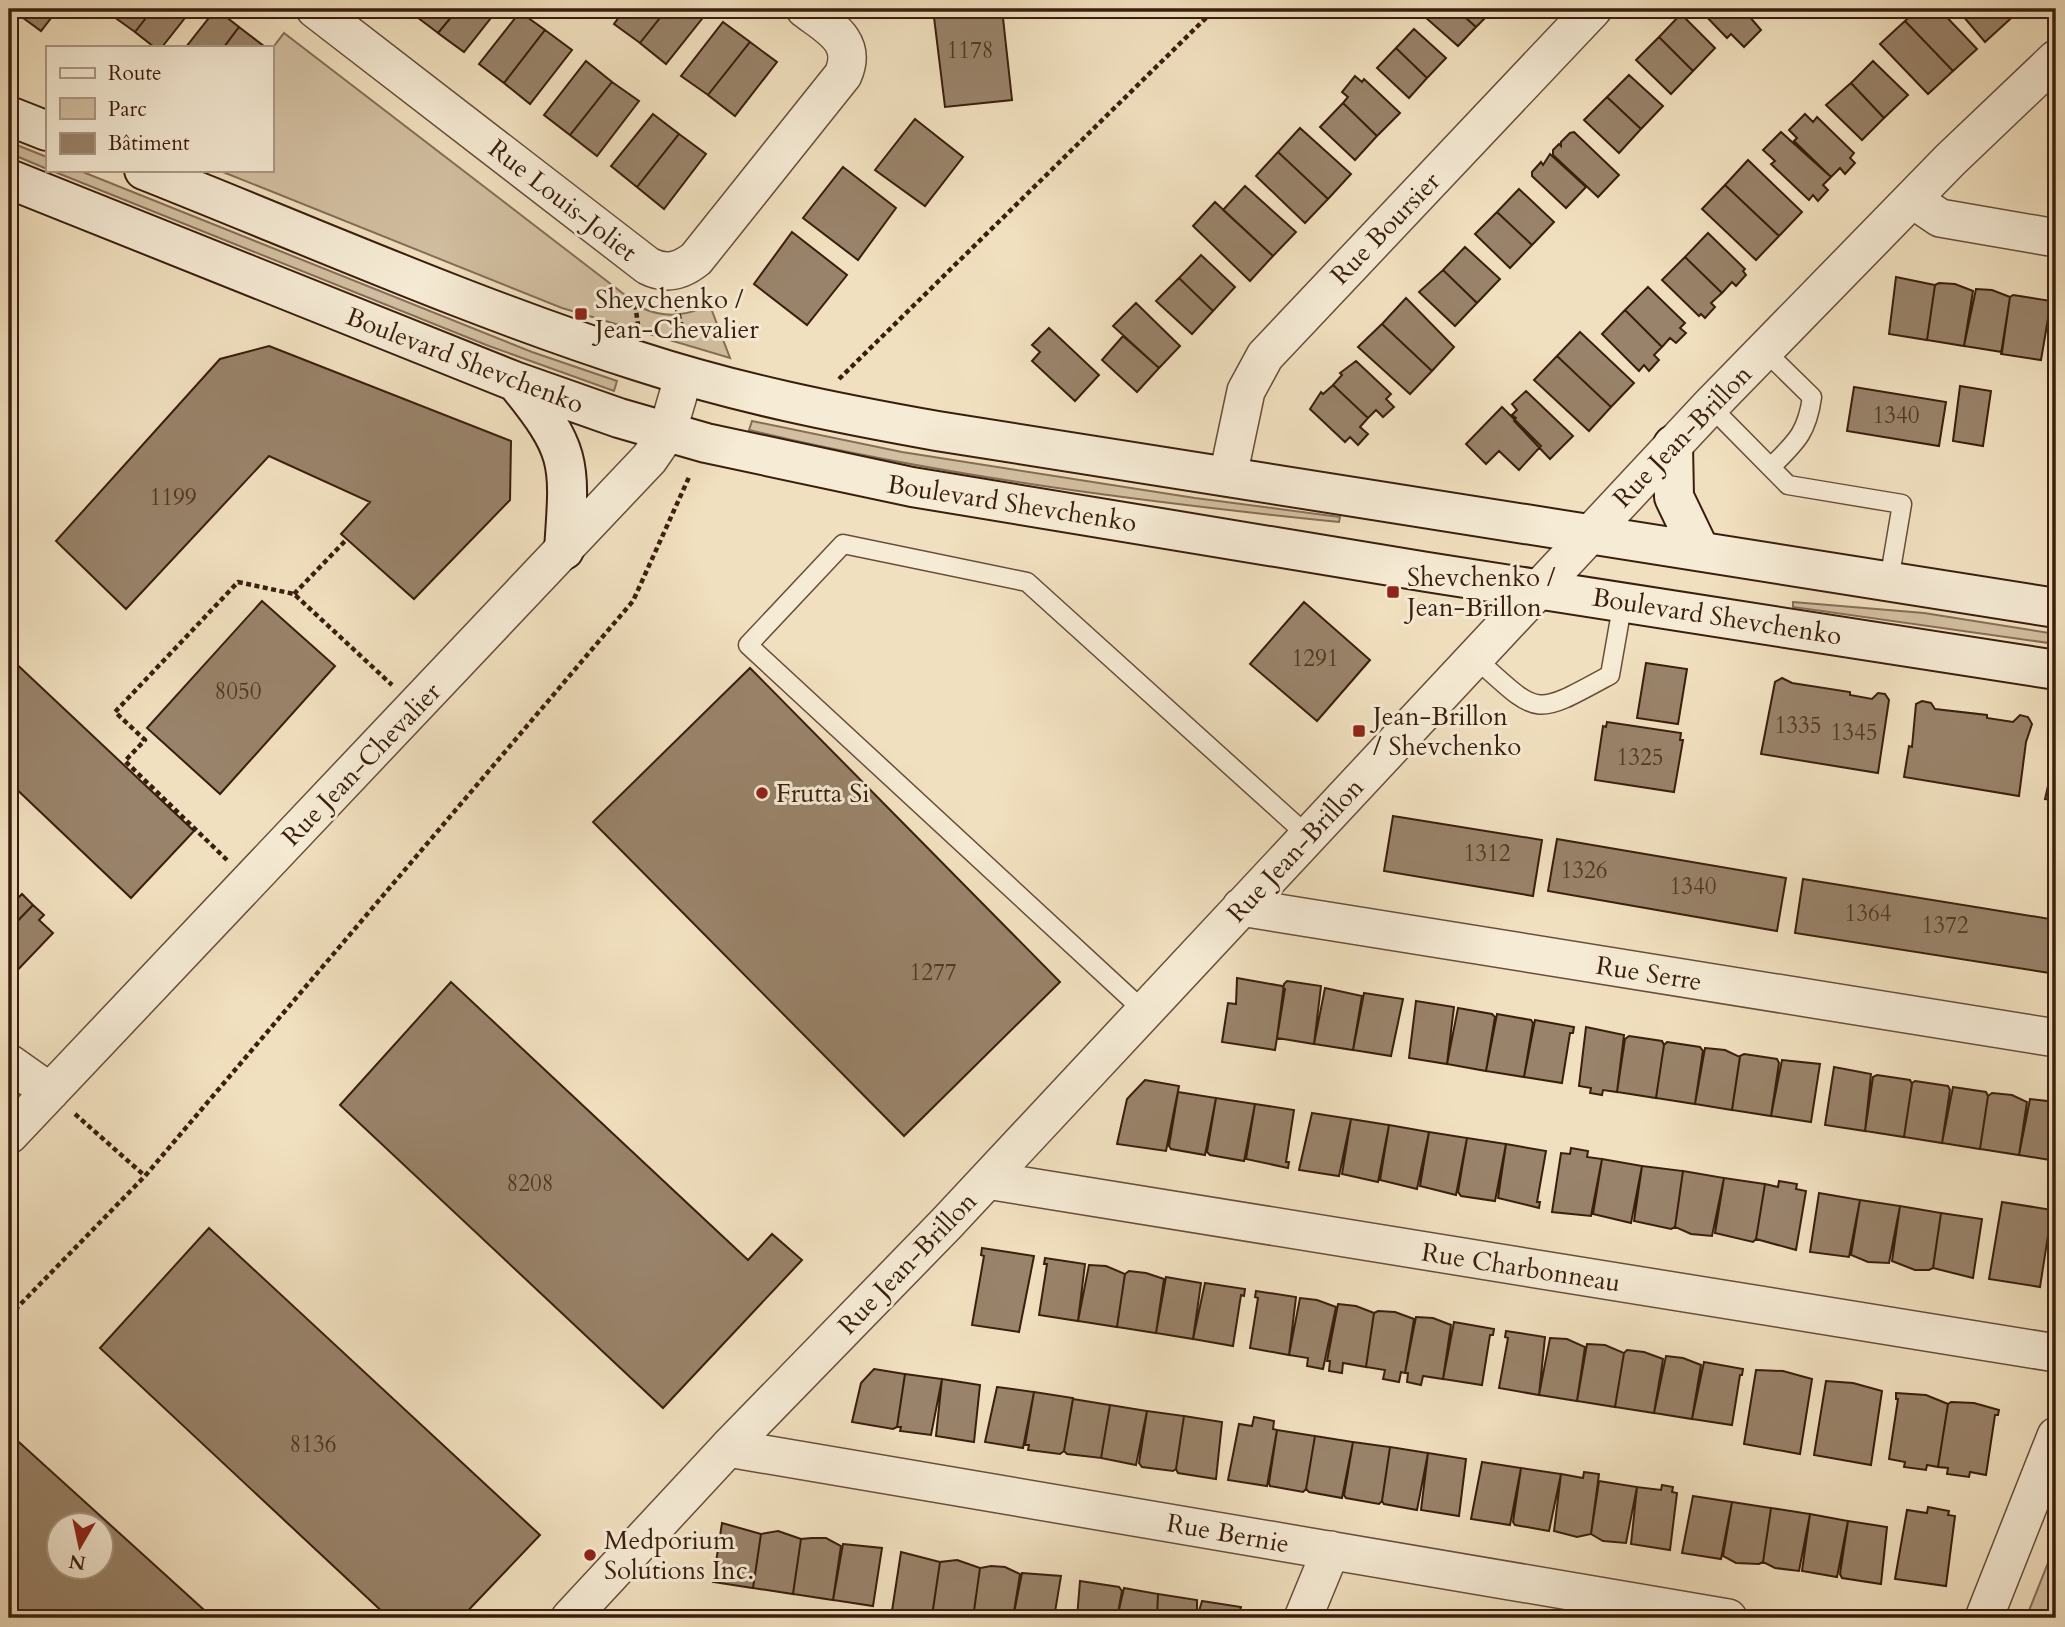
<svg xmlns="http://www.w3.org/2000/svg" width="2065" height="1627" font-family="Cardo,serif">
<rect width="100%" height="100%" fill="#f1e0bf"/>
<filter id="stains"><feTurbulence type="fractalNoise" baseFrequency=".00286" numOctaves="4"/><feColorMatrix values="0 0 0 0 .2 0 0 0 0 .09 0 0 0 0 .02 0 0 0 .5 -.17"/></filter>
<radialGradient id="worn" r=".72"><stop offset=".6" stop-color="#630" stop-opacity="0"/><stop offset="1" stop-color="#630" stop-opacity=".3"/></radialGradient>
<path fill="#d2bfa1" stroke="#866e57" stroke-width="2" d="M284,33L642,308C664,318 690,317 709,303L730,358L562,308L218,170H271V50Z
M9,142L47,157V169L9,153Z
M50,170H78L532,352L617,381L614,391L489,346Z
M752,421L902,452L1195,498L1340,517L1339,522C1144,502 939,476 749,430Z
M1793,602L1924,613L2056,634V644L1793,607Z
M2056,1543V1618H2026Z"/>
<path fill="#99836a" stroke="#3a1e0d" stroke-width="2" fill-rule="evenodd" d="M11,9H58L41,31Z
M114,9H153L135,32L110,14Z
M153,9H192L162,47H154L135,32Z
M216,9L239,27L224,47H186Z
M417,9H458L438,33L413,14Z
M458,9H498L464,52L438,33Z
M625,9H667L640,43L614,24Z
M667,9L709,10L666,64L640,43Z
M933,9H1002L1012,100L945,107Z
M1433,9H1456L1476,27L1458,46L1425,17Z
M1456,9H1494L1476,27Z
M1699,9H1743L1761,30L1744,47L1731,34L1727,38Z
M1757,9H1772L1764,16Z
M1918,9H1939L1977,49L1953,71L1905,21Z
M1957,9H2017L2019,11L1985,42Z
M520,12L545,30L504,83L479,64Z
M1681,14L1715,48L1693,71L1659,37Z
M1905,21L1953,71L1928,94L1880,44Z
M723,22L750,42L708,95L681,76Z
M239,27L264,46L263,47H224Z
M1414,29L1446,58L1427,78L1396,48Z
M545,30L572,50L530,104L504,83Z
M1659,37L1693,71L1671,94L1636,60Z
M750,42L777,62L735,116L708,95Z
M1396,48L1427,78L1409,98L1377,68Z
M586,61L612,82L570,135L544,115Z
M1873,61L1908,95L1884,118L1851,83Z
M1629,75L1663,106L1641,129L1607,97Z
M1355,76L1362,82L1364,79L1400,113L1377,136L1343,103L1348,97L1342,92Z
M612,82L639,101L597,156L570,135Z
M1851,83L1884,118L1862,140L1826,105Z
M1607,97L1641,129L1619,153L1584,120Z
M1343,103L1377,136L1355,160L1320,127Z
M653,114L679,134L637,187L611,166Z
M1805,114L1813,122L1817,117L1854,153L1850,158L1855,163L1845,174L1840,168L1831,177L1794,141L1797,138L1789,130Z
M915,119L963,157L925,206L875,170Z
M1300,128L1351,174L1328,199L1278,152Z
M1574,132L1619,175L1598,197L1553,155V150L1559,144L1561,146V142L1570,133Z
M1781,132L1831,177L1823,185L1828,190L1818,201L1813,195L1809,200L1771,164L1775,161L1763,150Z
M679,134L706,154L664,209L637,187Z
M1278,152L1328,199L1305,223L1256,176Z
M1550,154L1586,187L1566,208L1532,176V172L1541,162L1543,165Z
M1748,160L1802,212L1779,236L1725,185Z
M843,167L896,208L858,260L803,218Z
M1725,185L1779,236L1756,260L1702,209Z
M1245,186L1296,232L1273,256L1223,210Z
M1519,189L1554,222L1532,245L1497,212Z
M1215,202L1273,256L1250,281L1193,226Z
M1497,212L1532,245L1510,268L1475,234Z
M792,232L847,275L807,325L754,284Z
M1708,233L1745,269L1743,271L1746,275L1736,286L1732,282L1722,293L1685,257Z
M1465,247L1500,279L1477,303L1443,270Z
M1201,255L1235,287L1213,311L1179,278Z
M1685,257L1722,293L1711,303L1715,307L1705,318L1701,314L1699,316L1662,280Z
M1443,270L1477,303L1455,326L1419,292Z
M1896,277L1935,285L1927,340L1889,334Z
M1179,278L1213,311L1192,334L1156,301Z
M1939,283L1955,284L1973,291L1964,346L1927,340L1935,285Z
M1648,287L1685,323L1680,328L1686,333L1676,343L1670,338L1662,347L1625,310Z
M1976,289L1992,290L2010,297L2002,352L1964,346Z
M2013,295L2051,301L2041,360L2001,354L2010,297Z
M1406,298L1454,347L1432,371L1382,324Z
M1136,303L1180,346L1159,368L1113,326Z
M1625,310L1662,347L1654,355L1659,360L1649,371L1644,365L1639,371L1602,334Z
M1382,324L1432,371L1410,394L1358,347Z
M1049,328L1099,375L1075,401L1032,361L1040,352L1032,345Z
M1580,332L1634,383L1611,407L1557,356Z
M1123,336L1159,368L1137,392L1102,360Z
M269,346L511,441L510,500L414,599L341,534L370,502L269,456L126,609L56,541L220,359Z
M1557,356L1611,407L1589,431L1534,380Z
M1356,361L1391,394L1386,399L1394,407L1383,417L1376,410L1368,418L1333,385L1342,375L1340,373Z
M1333,385L1368,418L1360,427L1368,434L1358,445L1350,437L1345,442L1310,409L1321,392L1323,394Z
M1960,386L1991,391L1983,446L1953,441Z
M1854,387L1946,402L1939,446L1847,431Z
M1526,391L1573,436L1550,459L1514,421L1516,418L1512,415L1517,410L1512,404Z
M1502,407L1541,446L1519,470L1499,451L1486,464L1466,444Z
M262,601L335,666L220,794L147,728Z
M1304,602L1370,660L1317,721L1250,664Z
M9,657L194,831L131,898L9,782Z
M1646,663L1687,669L1678,724L1637,718Z
M750,668L1060,982L904,1136L593,822Z
M1782,678L1792,683L1850,692V695L1872,699L1878,693L1885,694L1889,700L1878,773L1761,754L1775,682Z
M1922,701L1931,703L1935,709L1987,715V718L2013,722L2020,715L2028,717L2032,724L2026,742L2019,796L1904,777L1909,746L1912,747L1916,704Z
M1607,722L1681,733L1680,740H1683L1674,792L1595,780L1603,726L1606,727Z
M2056,751V800L2045,799Z
M1393,816L1542,840L1533,896L1384,871Z
M1557,839L1786,878L1777,931L1548,891Z
M1803,879L2056,920V974L1795,933Z
M9,891L17,899L22,894L33,905L9,930Z
M33,905L44,915L39,920L53,933L9,979V930Z
M1237,978L1282,986L1285,989L1275,1050L1222,1042L1228,1003L1236,1004Z
M1287,981L1321,986L1314,1044L1277,1038L1284,984Z
M451,982L748,1260L772,1234L802,1260L663,1408L340,1105Z
M1325,988L1362,996L1353,1050L1314,1044Z
M1364,993L1403,999L1391,1056L1353,1050Z
M1416,1001L1454,1007L1447,1064L1409,1058Z
M1458,1008L1492,1014L1495,1017L1486,1071L1447,1064Z
M1497,1014L1531,1020L1533,1023L1524,1077L1486,1071Z
M1535,1020L1574,1027L1573,1033H1570L1562,1083L1524,1077Z
M1586,1027L1624,1035L1617,1092L1603,1090L1602,1095L1590,1093L1591,1088L1579,1086Z
M1629,1036L1662,1041L1664,1045L1656,1098L1617,1092L1625,1039Z
M1667,1042L1700,1047L1703,1051L1695,1104L1656,1098L1664,1045Z
M1705,1048L1725,1050L1740,1057L1732,1110L1695,1104Z
M1744,1054L1777,1059L1779,1063L1771,1116L1732,1110L1740,1056Z
M1782,1060L1820,1064L1811,1122L1771,1116Z
M1834,1067L1871,1074L1865,1131L1825,1125Z
M1877,1075L1910,1080L1912,1084L1904,1137L1865,1131L1873,1077Z
M1145,1080L1179,1086L1166,1151L1117,1144L1127,1099Z
M1915,1081L1948,1086L1950,1090L1942,1143L1904,1137L1912,1083Z
M1953,1087L1986,1092L1988,1096L1980,1149L1942,1143Z
M1178,1092L1216,1098L1205,1155L1171,1149L1169,1146Z
M1992,1093L2012,1095L2027,1102L2019,1155L1980,1149L1988,1096Z
M1216,1098L1255,1104L1244,1161L1210,1155L1207,1152Z
M2030,1099L2056,1102V1161L2019,1155Z
M1255,1104L1294,1110L1286,1162H1289L1288,1168L1246,1159Z
M1312,1113L1351,1119L1339,1176L1299,1170Z
M1351,1119L1389,1125L1378,1182L1342,1174Z
M1389,1125L1429,1132L1417,1189L1380,1180Z
M1429,1132L1467,1138L1456,1195L1420,1186Z
M1467,1138L1506,1144L1495,1201L1461,1196L1458,1192Z
M1506,1144L1546,1151L1537,1202H1540L1539,1208L1498,1198Z
M1571,1148L1588,1151L1587,1157L1602,1159L1591,1216L1552,1212L1561,1153L1570,1154Z
M1602,1159L1642,1166L1631,1223L1593,1214Z
M1642,1166L1683,1171L1675,1227L1671,1229L1634,1221Z
M1683,1171L1724,1178L1712,1236L1691,1234L1675,1227Z
M1724,1178L1765,1184L1756,1239L1753,1242L1715,1233Z
M1779,1181L1797,1184L1796,1189L1806,1191L1796,1250L1756,1239L1765,1184L1778,1187Z
M1819,1193L1860,1200L1849,1257L1810,1252Z
M1860,1200L1900,1206L1889,1263L1868,1262L1851,1255Z
M2002,1202L2052,1210L2040,1287L1989,1279Z
M1900,1206L1941,1213L1933,1268L1929,1270H1915L1892,1261Z
M1941,1213L1982,1219L1973,1278L1933,1268Z
M209,1228L540,1535L461,1618H389L100,1348Z
M982,1248L1034,1256L1019,1332L972,1325L984,1256L981,1255Z
M1045,1258L1085,1264L1078,1321L1039,1315L1047,1264H1044Z
M1089,1265L1106,1266L1125,1274L1117,1327L1078,1321Z
M1129,1271L1146,1273L1164,1279L1156,1333L1117,1327L1125,1274Z
M1166,1277L1201,1283L1193,1339L1156,1333Z
M1205,1283L1245,1289L1244,1296L1241,1295L1233,1346L1193,1339Z
M1256,1291L1296,1297L1289,1355L1250,1348L1258,1298L1255,1297Z
M1300,1298L1317,1300L1336,1307L1323,1369L1307,1366L1308,1358L1289,1355Z
M1338,1304L1356,1306L1374,1313L1366,1367L1343,1363L1342,1373L1329,1371L1330,1361H1327Z
M1378,1311L1395,1312L1414,1319L1405,1373L1401,1372L1399,1382L1383,1379L1385,1370L1366,1367L1374,1313Z
M1416,1317L1433,1318L1451,1325L1443,1379L1423,1376L1421,1385L1407,1382L1408,1373H1405Z
M1454,1322L1494,1329L1493,1335H1490L1482,1385L1443,1379Z
M1506,1331L1545,1337L1539,1395L1499,1388L1508,1338L1505,1337Z
M1550,1338L1567,1339L1585,1347L1577,1401L1539,1395Z
M1587,1344L1605,1345L1624,1353L1615,1407L1577,1401Z
M1627,1350L1644,1352L1663,1359L1654,1413L1615,1407L1624,1353Z
M1666,1356L1683,1358L1701,1365L1692,1419L1654,1413Z
M1704,1362L1743,1369L1742,1375H1740L1732,1425L1692,1419Z
M874,1369L905,1374L897,1427L893,1429L852,1422L861,1383Z
M1756,1370L1783,1371L1812,1379L1800,1454L1744,1444Z
M905,1374L942,1379L931,1435L900,1431L901,1427H897Z
M942,1379L980,1385L974,1442L936,1436Z
M1826,1381L1853,1383L1882,1391L1871,1465L1814,1455Z
M997,1387L1034,1392L1023,1448L985,1442Z
M1034,1392L1073,1398L1064,1451L1060,1454L1028,1450L1029,1445H1025Z
M1896,1393L1926,1395L1948,1404L1938,1467L1927,1465L1926,1470L1904,1467L1905,1462L1889,1459L1898,1399H1896Z
M1073,1399L1110,1405L1101,1458L1067,1454L1064,1451Z
M1951,1402L1974,1403L1999,1410L1998,1415H1995L1986,1475L1970,1472L1969,1477L1947,1474L1948,1468L1938,1467L1948,1404Z
M1110,1405L1147,1411L1136,1465L1101,1458Z
M1147,1411L1184,1416L1176,1469L1173,1471L1142,1467L1139,1463Z
M1184,1416L1222,1422L1216,1479L1178,1473L1176,1469Z
M1254,1417L1274,1421L1273,1429L1277,1430L1267,1486L1228,1480L1239,1424L1252,1426Z
M1277,1430L1315,1436L1306,1489L1303,1492L1270,1486L1269,1483Z
M10,1434L213,1618H9ZM60,1526H102V1568H60Z
M1315,1436L1353,1442L1342,1498L1309,1492L1306,1489Z
M1353,1442L1390,1447L1382,1501L1379,1504L1346,1498L1344,1495Z
M1390,1447L1428,1453L1417,1510L1384,1504L1382,1501Z
M1428,1453L1466,1459L1459,1516L1421,1510Z
M1482,1462L1521,1468L1510,1525L1471,1519Z
M1521,1468L1561,1474L1549,1531L1515,1525L1513,1522Z
M1584,1472L1599,1474L1591,1534L1577,1537L1554,1531L1561,1474L1583,1478Z
M1599,1481L1637,1487L1626,1543L1603,1541L1591,1534Z
M1662,1485L1673,1487L1672,1492L1677,1493L1670,1550L1631,1544L1637,1487L1661,1490Z
M1693,1496L1732,1502L1721,1559L1682,1553Z
M1732,1502L1771,1508L1763,1562L1759,1564L1736,1563L1723,1556Z
M1928,1507L1949,1511L1948,1515L1955,1516L1946,1586L1895,1579L1907,1510L1927,1513Z
M1771,1508L1810,1514L1799,1571L1775,1568L1763,1562Z
M1810,1514L1848,1521L1837,1577L1802,1571Z
M1848,1521L1887,1527L1881,1584L1842,1578L1840,1574Z
M722,1523L761,1534L753,1588L713,1582Z
M778,1531L801,1539L793,1594L753,1588L761,1534Z
M812,1538H826L841,1546L833,1600L793,1594L801,1539Z
M843,1544L882,1548L873,1606L833,1600Z
M901,1552L940,1562L932,1616L892,1611Z
M957,1560L980,1568L973,1618L932,1616L940,1562Z
M991,1566L1005,1567L1020,1574L1013,1618H973L980,1568Z
M1022,1573L1061,1576L1054,1618H1013Z
M1080,1581L1119,1587L1122,1591L1117,1618H1077Z
M1124,1588L1158,1594L1157,1618H1117Z
M1158,1594L1197,1600V1618H1157Z
M1202,1601L1241,1607L1239,1615L1236,1618H1197Z"/>
<g fill="none" stroke-linecap="round" stroke-linejoin="round">
<defs>
<path id="lane" d="M1765,351L1812,397C1807,433 1796,442 1771,467
M1710,406L1788,485L1902,504L1889,581
M1474,657C1540,716 1531,718 1610,675L1623,601
M1144,1011L748,645L843,544L1027,582L1308,836"/>
<path id="street" d="M315,9L648,266C666,275 681,271 696,259L843,75C858,41 829,27 805,9
M1912,199L1940,218L2056,238
M1228,476L1246,391L1265,356L1593,9
M1241,907L2056,1038
M9,1063L50,1092
M9,1135L649,459L667,433L684,375
M987,1180L2056,1353
M728,1448L1728,1618
M570,1618L728,1448L946,1224L1710,406L1950,160L2056,59
M1303,1618L1331,1550
M1984,1618L2056,1436"/>
<path id="secondary" d="M9,116L47,131
M144,170C308,235 470,307 638,361C736,393 836,413 937,431L2056,608
M9,179L514,381L619,418L706,443L912,487L1427,572L2056,670
M516,382C573,452 570,462 564,550
M1673,445L1674,497L1700,551"/>
</defs>
<use href="#lane" stroke="#684e3a" stroke-width="21"/>
<use href="#street" stroke="#684e3a" stroke-width="40"/>
<use href="#secondary" stroke="#3a1e0d" stroke-width="42"/>
<path stroke="#3a1e0d" stroke-width="4.5" stroke-dasharray="5 3.5" stroke-linecap="butt" d="M634,296L638,325
M676,306L682,326V339
M839,379L1215,9
M294,594L347,539
M227,860L125,761L145,740L115,712L238,582L294,594L392,685
M75,1114L145,1176
M9,1316L145,1176L633,601L690,475"/>
<use href="#lane" stroke="#f6ebd5" stroke-width="18"/>
<use href="#street" stroke="#f6ebd5" stroke-width="37"/>
<use href="#secondary" stroke="#f6ebd5" stroke-width="38"/>
</g>
<g fill="#8f2418" stroke="#f6ebd5" stroke-width="2.5">
<rect x="574" y="307" width="14" height="14" rx="3.5"/>
<rect x="1386" y="585" width="14" height="14" rx="3.5"/>
<rect x="1352" y="724" width="14" height="14" rx="3.5"/>
<circle cx="762" cy="793" r="7"/>
<circle cx="590" cy="1555" r="7"/>
</g>
<g text-anchor="middle" stroke-width="6" stroke-linejoin="round" paint-order="stroke">
<g font-size="23" fill="#523724">
<text x="970" y="58">1178</text>
<text x="1896" y="423">1340</text>
<text x="173" y="505">1199</text>
<text x="1315" y="666">1291</text>
<text x="238" y="699">8050</text>
<text x="1798" y="733">1335</text>
<text x="1854" y="740">1345</text>
<text x="1640" y="765">1325</text>
<text x="1487" y="861">1312</text>
<text x="1584" y="878">1326</text>
<text x="1693" y="894">1340</text>
<text x="1868" y="921">1364</text>
<text x="1945" y="933">1372</text>
<text x="933" y="980">1277</text>
<text x="530" y="1191">8208</text>
<text x="313" y="1452">8136</text>
</g>
<g font-size="26" fill="#3a1e0d" stroke="#f6ebd5">
<text transform="translate(563 200) rotate(38)" y="9">Rue Louis-Joliet</text>
<text transform="translate(1385 228) rotate(-46)" y="9">Rue Boursier</text>
<text transform="translate(465 360) rotate(21)" y="9">Boulevard Shevchenko</text>
<text transform="translate(1682 436) rotate(-46)" y="9">Rue Jean-Brillon</text>
<text transform="translate(1012 503) rotate(9)" y="9">Boulevard Shevchenko</text>
<text transform="translate(1717 616) rotate(9)" y="9">Boulevard Shevchenko</text>
<text transform="translate(361 764) rotate(-46)" y="9">Rue Jean-Chevalier</text>
<text transform="translate(1295 850) rotate(-47)" y="9">Rue Jean-Brillon</text>
<text transform="translate(1649 973) rotate(9)" y="9">Rue Serre</text>
<text transform="translate(907 1263) rotate(-46)" y="9">Rue Jean-Brillon</text>
<text transform="translate(1521 1267) rotate(9)" y="9">Rue Charbonneau</text>
<text transform="translate(1228 1533) rotate(10)" y="9">Rue Bernie</text>
</g>
<g font-size="26" fill="#3a1e0d" stroke="#f6ebd5" text-anchor="start">
<text x="595" y="308">Shevchenko /<tspan x="595" dy="30">Jean-Chevalier</tspan></text>
<text x="1407" y="586">Shevchenko /<tspan x="1407" dy="30">Jean-Brillon</tspan></text>
<text x="1373" y="725">Jean-Brillon<tspan x="1373" dy="30">/ Shevchenko</tspan></text>
<text x="776" y="802">Frutta Si</text>
<text x="604" y="1549">Medporium<tspan x="604" dy="30">Solutions Inc.</tspan></text>
</g>
</g>
<rect width="2065" height="1627" fill="none" stroke="#f1e0bf" stroke-width="35"/>
<rect x="10" y="10" width="2044" height="1606" fill="none" stroke="#3a1e0d" stroke-width="3.5"/>
<rect x="18" y="18" width="2030" height="1592" fill="none" stroke="#3a1e0d" stroke-width="2"/>
<rect x="46" y="46" width="228" height="126" fill="#f6ebd5" stroke="#ab9985" stroke-width="2"/>
<rect x="60" y="68" width="35" height="10" fill="#f6ebd5" stroke="#ab9985" stroke-width="2"/>
<text x="108" y="80" font-size="21" fill="#3a1e0d">Route</text>
<rect x="60" y="98" width="35" height="21" fill="#d2bfa1" stroke="#ab9985" stroke-width="2"/>
<text x="108" y="116" font-size="21" fill="#3a1e0d">Parc</text>
<rect x="60" y="133" width="35" height="21" fill="#99836a" stroke="#ab9985" stroke-width="2"/>
<text x="108" y="150" font-size="21" fill="#3a1e0d">Bâtiment</text>
<g transform="translate(80 1546) rotate(189)"><circle r="33" fill="#f6ebd5" stroke="#ab9985" stroke-width="2"/>
<path d="M0-5L12 26L0 18L-12 26Z" fill="#8f2418"/>
<text y="-10" font-size="19" font-weight="bold" text-anchor="middle" fill="#3a1e0d">N</text>
</g>
<rect width="100%" height="100%" filter="url(#stains)"/>
<rect width="100%" height="100%" fill="url(#worn)"/>
</svg>
